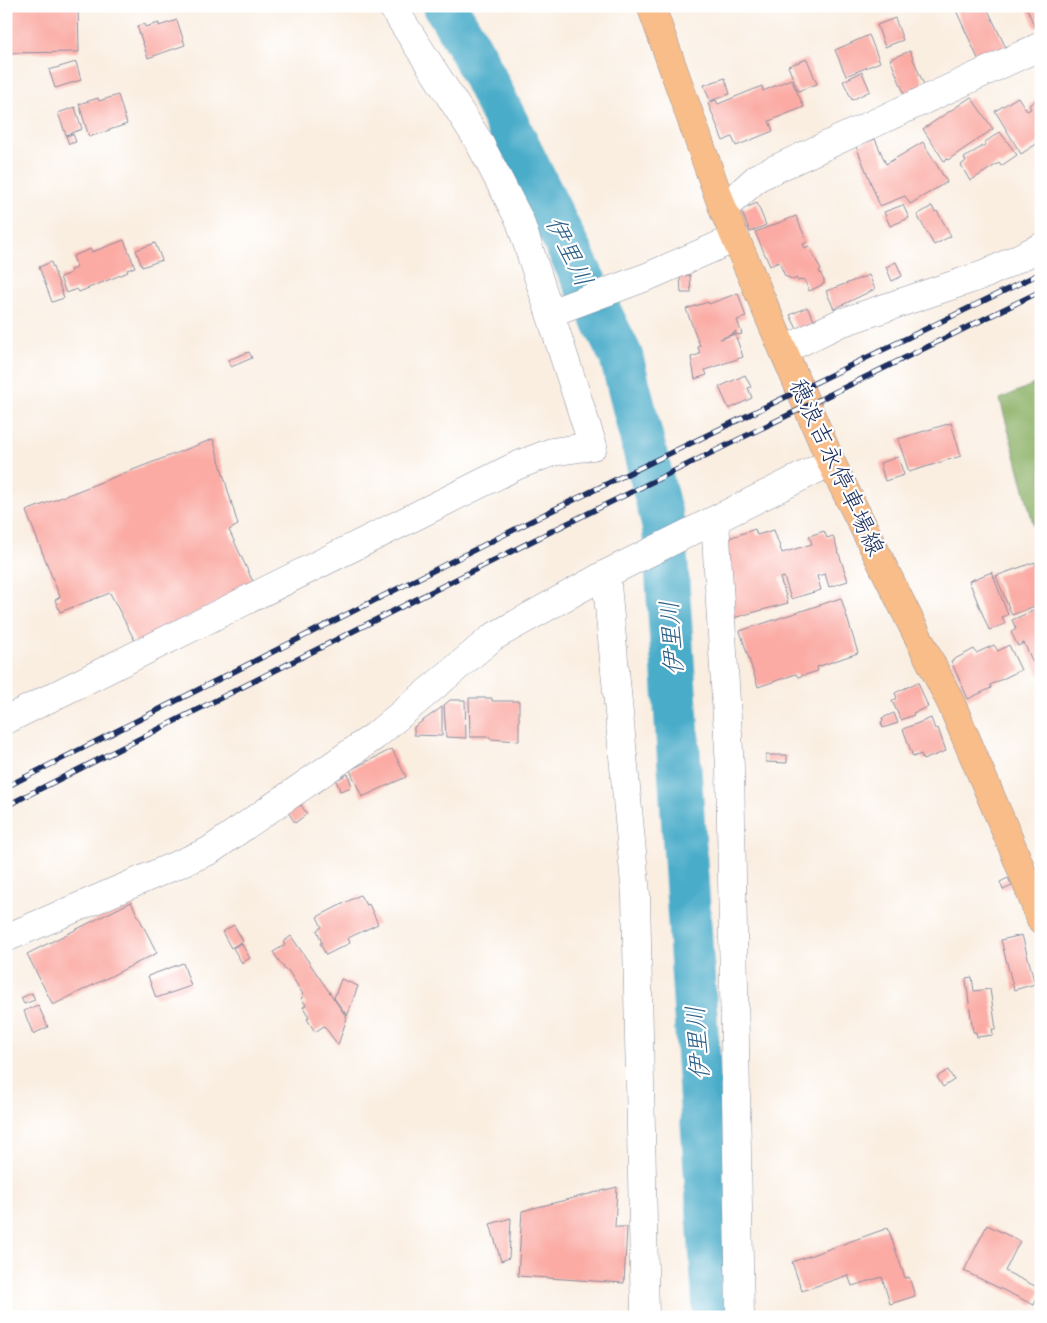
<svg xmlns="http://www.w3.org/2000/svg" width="1047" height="1323" font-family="Caveat,'Klee One',sans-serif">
<rect width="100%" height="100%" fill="#fff"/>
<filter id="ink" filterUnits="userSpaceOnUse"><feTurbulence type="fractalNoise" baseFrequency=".02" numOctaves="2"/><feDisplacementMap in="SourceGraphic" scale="10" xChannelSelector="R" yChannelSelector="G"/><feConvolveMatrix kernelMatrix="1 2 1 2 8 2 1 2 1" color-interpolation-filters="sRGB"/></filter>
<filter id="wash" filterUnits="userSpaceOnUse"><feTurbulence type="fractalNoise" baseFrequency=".0096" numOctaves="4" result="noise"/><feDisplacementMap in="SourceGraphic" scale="20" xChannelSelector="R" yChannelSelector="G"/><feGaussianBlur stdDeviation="1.12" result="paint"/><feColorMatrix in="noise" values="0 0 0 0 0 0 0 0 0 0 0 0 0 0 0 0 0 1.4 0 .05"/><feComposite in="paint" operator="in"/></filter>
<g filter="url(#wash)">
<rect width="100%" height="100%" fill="#faeee1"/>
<path fill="#8cb166" stroke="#547062" d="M1041,381V553L1000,399Z"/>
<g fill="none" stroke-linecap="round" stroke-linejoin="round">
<path stroke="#4aacc9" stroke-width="44" d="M445,6L471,50L621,356L664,528L715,1317"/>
</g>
<g id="blocks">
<path fill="#fbaba4" d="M6,6H78L79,52L6,53Z
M954,6H986L1007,50L980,63Z
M1026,6H1041V25L1035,28Z
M895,18L903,40L885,47L877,25Z
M177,20L185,45L148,58L137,26L144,24L145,27L159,23V26Z
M869,35L880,62L846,76L835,50Z
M910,51L926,90L906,98L890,59Z
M807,59L817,84L798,91L788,66Z
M76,62L81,80L55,88L49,70Z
M862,72L870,91L852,100L843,81Z
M725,78L730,94L710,101L704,85Z
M791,79L804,107L769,121L773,131L736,146L732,137L723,141L708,103L716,100L718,104L762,86L763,91Z
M118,95L127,124L89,137L79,104L98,98L99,101Z
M971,97L993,129L948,160L947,159L944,161L923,129Z
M1018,97L1027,111L1031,109L1029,105L1041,97V141L1021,154L995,111Z
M75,107L82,129L66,135L58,113Z
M1000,132L1017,155L1001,166L999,163L970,181L961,165L966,161L964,158L986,144L985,142Z
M73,134L76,142L69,144L66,136Z
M875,139L886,164L923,142L947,182L910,204L905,196L880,206L856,146Z
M757,203L766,225L750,232L741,210Z
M903,205L909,218L890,226L884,212Z
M932,206L935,212L937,211L951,236L934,245L917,215Z
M796,216L807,242L803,244L805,248L809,246L821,270L819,271L824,280V284L809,291L804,279L798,281L796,278L794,280L785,276L779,262L770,266L755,232Z
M124,240L135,267L127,270L128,272L79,292L77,289L66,293L60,277L71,273L70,270L77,268L73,256L91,249L92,252Z
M155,243L162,260L142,267L136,250Z
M51,262L64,298L52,302L39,267Z
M896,262L902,276L892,281L886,267Z
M690,275L691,293H681L680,276Z
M869,275L875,289L834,309L826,291Z
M738,293L746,317L737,320L742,334L737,335L735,331V333L720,339L735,334L743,357L705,370L707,375L695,379L691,357L700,354L698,347L700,346L686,309L708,302L709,304Z
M807,307L816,324L799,333L790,315Z
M249,352L252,358L231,367L228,360Z
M745,375L751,387L748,388L752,398L729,409L719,387Z
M951,423L961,456L909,472L898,439Z
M213,439L238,525L229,530L254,584L136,643L110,593L60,612L55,600L60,597L26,511Z
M898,457L904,475L885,481L880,463Z
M755,529L757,535L774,530L782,553L812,544L809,536L824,531L827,538L833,536L848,581L829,587L825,574L817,576L821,590L791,599L784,577L780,578L788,603L726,620L721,541Z
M1035,562L1041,579V597L1038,598L1040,604L1012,615L996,576Z
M992,572L1008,615L1002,617L1005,624L989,630L969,581Z
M841,598L858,653L817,667L818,671L798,677L796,674L758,687L740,631Z
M1041,607V674L1039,675L1024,643L1018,646L1011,632L1016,629L1012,620Z
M994,645L998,651L1009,645L1021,670L990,685L991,688L968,699L951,661L974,649L976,653Z
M918,682L928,707L913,713L914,715L901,720L892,701L897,698L895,693Z
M469,698H492V701H519V741L490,739V737H470Z
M450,700H465L466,738L446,737L444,705Z
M442,707V736L414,735V727Z
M894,713L898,723L883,728L881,722L883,721L882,718Z
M931,718L935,729L938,728L946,751L923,760L921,754L913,757L903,729Z
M392,749L406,777L362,797L350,770Z
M766,755H787V763L766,762Z
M348,774L352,787L340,791L336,780Z
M301,805L307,814L295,823L288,812Z
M1008,878L1012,886L1003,890L1000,882Z
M360,895L366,905L369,904L378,924L348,938L350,943L326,955L320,943H322L317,930L322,927L317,917Z
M131,902L157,953L53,1005L27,954Z
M234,925L243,941L231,948L222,932Z
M1022,935L1035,984L1014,990L1001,940Z
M291,936L347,1018L338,1045L324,1026L315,1032L307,1019L309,1017L303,1007L306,1005L301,998L304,996L288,970L286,971L273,952L285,945L283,942Z
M241,943L250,958L242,963L233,948Z
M183,963L191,986L156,998L148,976Z
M972,977L974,991L990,989L996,1029H992L993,1035L977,1037L976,1032H973L966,980V978Z
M341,979L358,986L347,1016L334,998Z
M32,993L35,1000L24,1004L21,998Z
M38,1005L48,1027L33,1034L24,1011Z
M948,1070L954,1080L943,1087L937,1077Z
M617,1187L615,1227H627L624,1283L518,1276L522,1211Z
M511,1218L509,1258L501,1261L490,1224Z
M987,1225L1020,1241L1005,1271L1041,1289L1034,1305L964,1271Z
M888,1228L905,1278L909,1277L915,1296L890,1304L882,1277L852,1286L848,1275L802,1291L792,1262Z"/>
</g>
</g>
<g filter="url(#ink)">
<use href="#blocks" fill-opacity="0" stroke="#8a8ea0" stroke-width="1"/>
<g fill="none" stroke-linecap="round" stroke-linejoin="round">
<defs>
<path id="minor" d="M723,209L758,177L1041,46
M550,313L649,276L736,238
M784,350L840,323L986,274L1041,247
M715,520L730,767L740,1317
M606,574L636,895L645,1317
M6,720L516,466L552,452L593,446L520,221L478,140L392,6
M6,938L209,851L375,736L493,637L606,574L831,462"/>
<path id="major" d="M651,6L723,209L831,462L951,703L1014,851L1041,920"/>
</defs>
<use href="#minor" stroke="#8a8ea0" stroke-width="29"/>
<use href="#major" stroke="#8a8ea0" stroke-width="29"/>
<use href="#minor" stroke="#fff" stroke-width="28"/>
<use href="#major" stroke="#f8bd89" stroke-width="28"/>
<defs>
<path id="rail" d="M6,787L551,511L1041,273
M6,806L556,529L1041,291"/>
</defs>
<use href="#rail" stroke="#1b2f5e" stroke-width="5.5"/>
<use href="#rail" stroke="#fff" stroke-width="4" stroke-dasharray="11" stroke-linecap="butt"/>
</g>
</g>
<g text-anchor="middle" stroke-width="4.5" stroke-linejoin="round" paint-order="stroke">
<g font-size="24" fill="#1b2f5e" stroke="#fff">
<text transform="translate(837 467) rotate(65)" y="8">穂浪吉永停車場線</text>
</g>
<g font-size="25" font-style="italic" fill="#2e6189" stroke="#fff">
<text transform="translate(570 251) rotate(64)" y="9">伊里川</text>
<text transform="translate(671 638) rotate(-94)" y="9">伊里川</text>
<text transform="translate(697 1043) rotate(-94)" y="9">伊里川</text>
</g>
</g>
<rect width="1047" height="1323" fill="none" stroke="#fff" stroke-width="25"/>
</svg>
